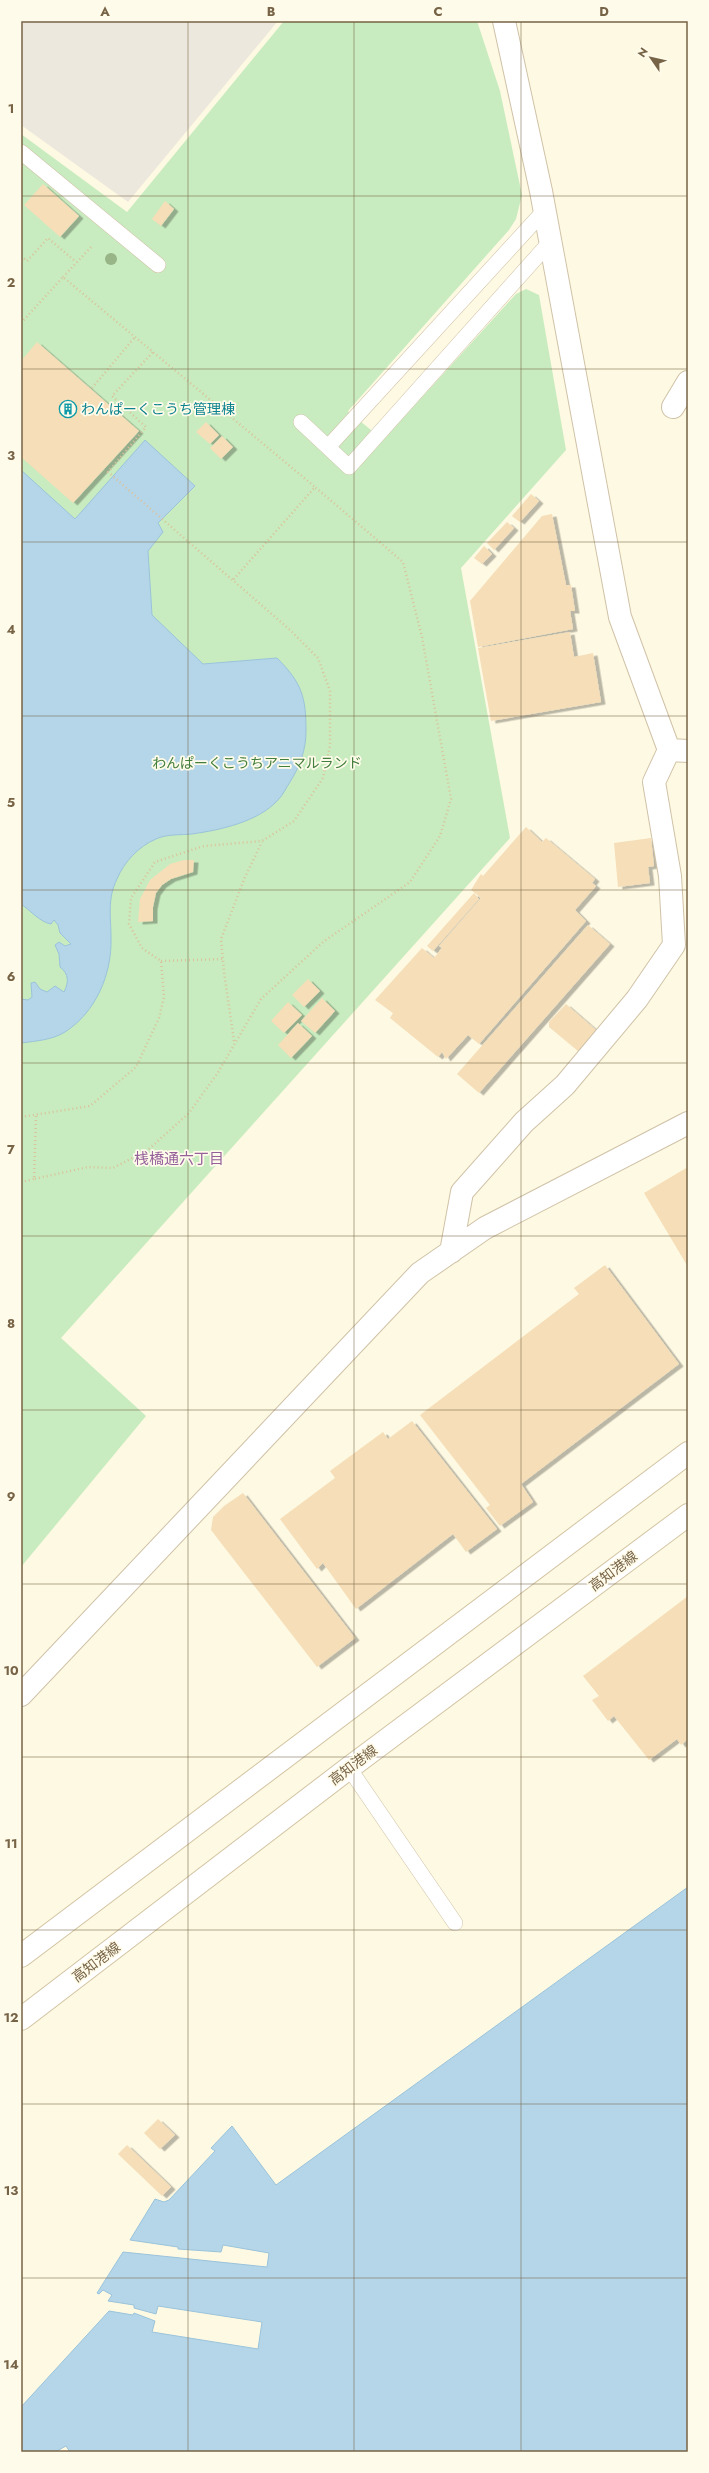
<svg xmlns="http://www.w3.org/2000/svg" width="709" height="2473" font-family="Jost,'Noto Sans JP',sans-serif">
<defs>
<filter id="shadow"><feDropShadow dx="4.5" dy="2.5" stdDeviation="0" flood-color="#0004"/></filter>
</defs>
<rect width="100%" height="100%" fill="#fef9e2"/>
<path fill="#ede8dd" d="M21,21H278L128,202L21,125Z"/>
<path fill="#c8ecbf" d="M284,21H477L500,91L522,195L516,219L509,230L348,411L383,440L516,294L526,289L539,295L566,450L461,568L510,838L61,1338L146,1416L21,1567V134L127,212Z"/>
<path fill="#b5d6e9" stroke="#9ac3db" d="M145,440L195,486L158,523L163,532L148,551L152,615L203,664L277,658C302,683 306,697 306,731C306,750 300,766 290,782C286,788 283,795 278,800C258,822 220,830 192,834C182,835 166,834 156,839C139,846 124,862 117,879C107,899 111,917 111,938C112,974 96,1012 65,1032C52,1040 36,1041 21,1043V999L28,1000L32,997L31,983L35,982L40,989L47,992L55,986L64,992C69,982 69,974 60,967L59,954L55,945L59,942L65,946L71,944L60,933L58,925L54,920L51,924C40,922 31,911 21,904V470L75,519Z
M688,1887V2452H70L66,2446L55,2452H21V2407L109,2311L133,2315L134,2313L155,2321L152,2332L258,2349L262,2322L158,2306L156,2314L134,2308V2305L108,2301L112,2295L103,2290L99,2294L97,2293L123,2252L267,2267L269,2253L223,2245L221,2252L178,2249V2247L130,2240L155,2199L164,2202L169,2200L215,2151L211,2148L232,2126L276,2185Z"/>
<path fill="#f5deb8" filter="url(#shadow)" d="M43,184L79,216L60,237L24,205Z
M165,201L174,209L161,226L152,219Z
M37,342L139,431L73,503L21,457V361Z
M206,422L219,435L210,444L196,432Z
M222,436L233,447L221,459L210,448Z
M531,494L539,501L520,522L512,516Z
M552,514L566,585H571L575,611H570L573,629L478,647L470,601L542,516Z
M507,522L514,528L494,550L487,543Z
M484,546L492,554L482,564L474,558Z
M570,632L574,657L593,653L601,702L491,721L478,648Z
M526,827L542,842L546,838L595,879L592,883L596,886L575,910L586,921L479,1044L468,1035L446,1059L442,1052L438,1057L390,1018L393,1013L375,1000L422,948L434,958L442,948L439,946L481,898L471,890L481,874L483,876Z
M651,838L654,866L648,867L650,883L618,887L614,843Z
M184,860H194L193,872L171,879L162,885L156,893L153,907V921L138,922L140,899L150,880L170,864Z
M474,893L479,899L433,951L427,946Z
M588,925L610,944L479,1093L457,1074Z
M308,979L320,991L304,1007L292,995Z
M322,998L335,1011L315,1033L301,1021Z
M288,1002L302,1015L284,1033L271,1021Z
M566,1004L596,1030L578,1051L549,1027V1022Z
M298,1023L312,1036L291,1058L278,1045Z
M688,1167V1267L644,1193Z
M605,1265L679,1364L521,1484L533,1502L500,1526L486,1508L490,1505L420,1415L579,1294L574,1288Z
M412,1421L497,1529L466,1552L453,1534L356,1609L323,1563L317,1569L280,1519L335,1478L330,1471L383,1432L388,1439Z
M243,1493L355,1638L317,1667L211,1530L213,1517L224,1506Z
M688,1596V1739L681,1745L677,1739L649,1760L614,1716L608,1721L592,1700L599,1696L583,1676Z
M158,2119L175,2135L160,2149L144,2133Z
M127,2145L171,2187L162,2196L118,2154Z"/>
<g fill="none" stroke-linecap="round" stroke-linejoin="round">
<defs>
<path id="lane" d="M21,152L158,265
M301,422L349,467L550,242
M328,447L544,211
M349,1768L455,1923"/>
<path id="street" d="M504,21L541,191L620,617L669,750L688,751
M673,407L688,382
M451,1252L462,1192L524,1122L565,1085L637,999L674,945L670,876L654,782L669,750
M21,1695L420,1273L485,1228L688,1123"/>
<path id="secondary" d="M21,1956L688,1453
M21,2019L349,1768L688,1515"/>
</defs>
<use href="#lane" stroke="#d0c2a8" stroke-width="16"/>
<use href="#street" stroke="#d0c2a8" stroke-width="24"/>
<use href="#secondary" stroke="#d3c4a4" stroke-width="24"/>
<path stroke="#dac29b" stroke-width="2.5" stroke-dasharray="1 3" stroke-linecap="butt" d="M21,256L27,261L48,238L76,262
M63,277L93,245
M21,323L63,277L315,487
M92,388L135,337
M161,961L223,959
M234,1041L224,972L221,939L245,877L262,842
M36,1116L34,1179L88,1167L113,1168L148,1150L189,1113L217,1074L261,999L323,942L410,882L440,836L451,799L422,637L403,562L315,487L233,580
M21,1117L90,1106L136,1067L159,1018L164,997L161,961L142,948L129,924L131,898L155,862L204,846L262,841L294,821L323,778L330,746V691L318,658L289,629L108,472L146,427L112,396L153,352
M21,1182L34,1179"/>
<use href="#lane" stroke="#fff" stroke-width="15"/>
<use href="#street" stroke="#fff" stroke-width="22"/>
<use href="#secondary" stroke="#fff" stroke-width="22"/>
</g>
<circle fill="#97b587" cx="111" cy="259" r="6"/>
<path fill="none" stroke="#776346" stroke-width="1" stroke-opacity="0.55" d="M188,21V2452M354,21V2452M521,21V2452M21,196H688M21,369H688M21,542H688M21,716H688M21,890H688M21,1063H688M21,1236H688M21,1410H688M21,1584H688M21,1757H688M21,1930H688M21,2104H688M21,2278H688"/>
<defs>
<symbol id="building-ring" viewBox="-11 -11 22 22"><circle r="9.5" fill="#fffbea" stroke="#0f9aa8" stroke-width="1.5"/><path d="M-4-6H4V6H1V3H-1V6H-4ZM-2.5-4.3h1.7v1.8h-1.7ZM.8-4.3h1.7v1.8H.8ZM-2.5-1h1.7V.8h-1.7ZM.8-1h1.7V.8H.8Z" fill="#0f9aa8"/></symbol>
</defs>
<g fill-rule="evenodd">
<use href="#building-ring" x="58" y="399" width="20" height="20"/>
</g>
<g text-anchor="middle" stroke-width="3.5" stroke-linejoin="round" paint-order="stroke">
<g font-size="14" fill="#0d838f" stroke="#fffbea" text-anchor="start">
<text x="81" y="414">わんぱーくこうち管理棟</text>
</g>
<g font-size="14" fill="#427e3d" stroke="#fffbea">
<text x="257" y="768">わんぱーくこうちアニマルランド</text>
</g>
<g font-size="14" fill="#776346" stroke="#fffbea">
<text transform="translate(613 1571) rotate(-37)" y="5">高知港線</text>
<text transform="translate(353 1765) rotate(-37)" y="5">高知港線</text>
<text transform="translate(96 1962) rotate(-37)" y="5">高知港線</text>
</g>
<g font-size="15" fill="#95619b" stroke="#fffbea">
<text x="179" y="1164">桟橋通六丁目</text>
</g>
</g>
<rect width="709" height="2473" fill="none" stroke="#fffbea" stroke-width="44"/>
<g transform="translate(651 58) rotate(304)" stroke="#fffbea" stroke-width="3" paint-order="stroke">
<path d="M0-3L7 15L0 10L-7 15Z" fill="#776346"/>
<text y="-6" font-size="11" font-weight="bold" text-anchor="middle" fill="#776346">N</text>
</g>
<rect x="22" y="22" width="665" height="2429" fill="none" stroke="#776346" stroke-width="1.5"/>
<g font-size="13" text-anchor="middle" font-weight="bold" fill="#776346">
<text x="105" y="16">A</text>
<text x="271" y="16">B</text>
<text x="438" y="16">C</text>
<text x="604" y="16">D</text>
<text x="11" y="113">1</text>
<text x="11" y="287">2</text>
<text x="11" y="460">3</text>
<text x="11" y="634">4</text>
<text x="11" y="807">5</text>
<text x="11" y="981">6</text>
<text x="11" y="1154">7</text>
<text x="11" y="1328">8</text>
<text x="11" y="1501">9</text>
<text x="11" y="1675">10</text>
<text x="11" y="1848">11</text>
<text x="11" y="2022">12</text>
<text x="11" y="2195">13</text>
<text x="11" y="2369">14</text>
</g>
</svg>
